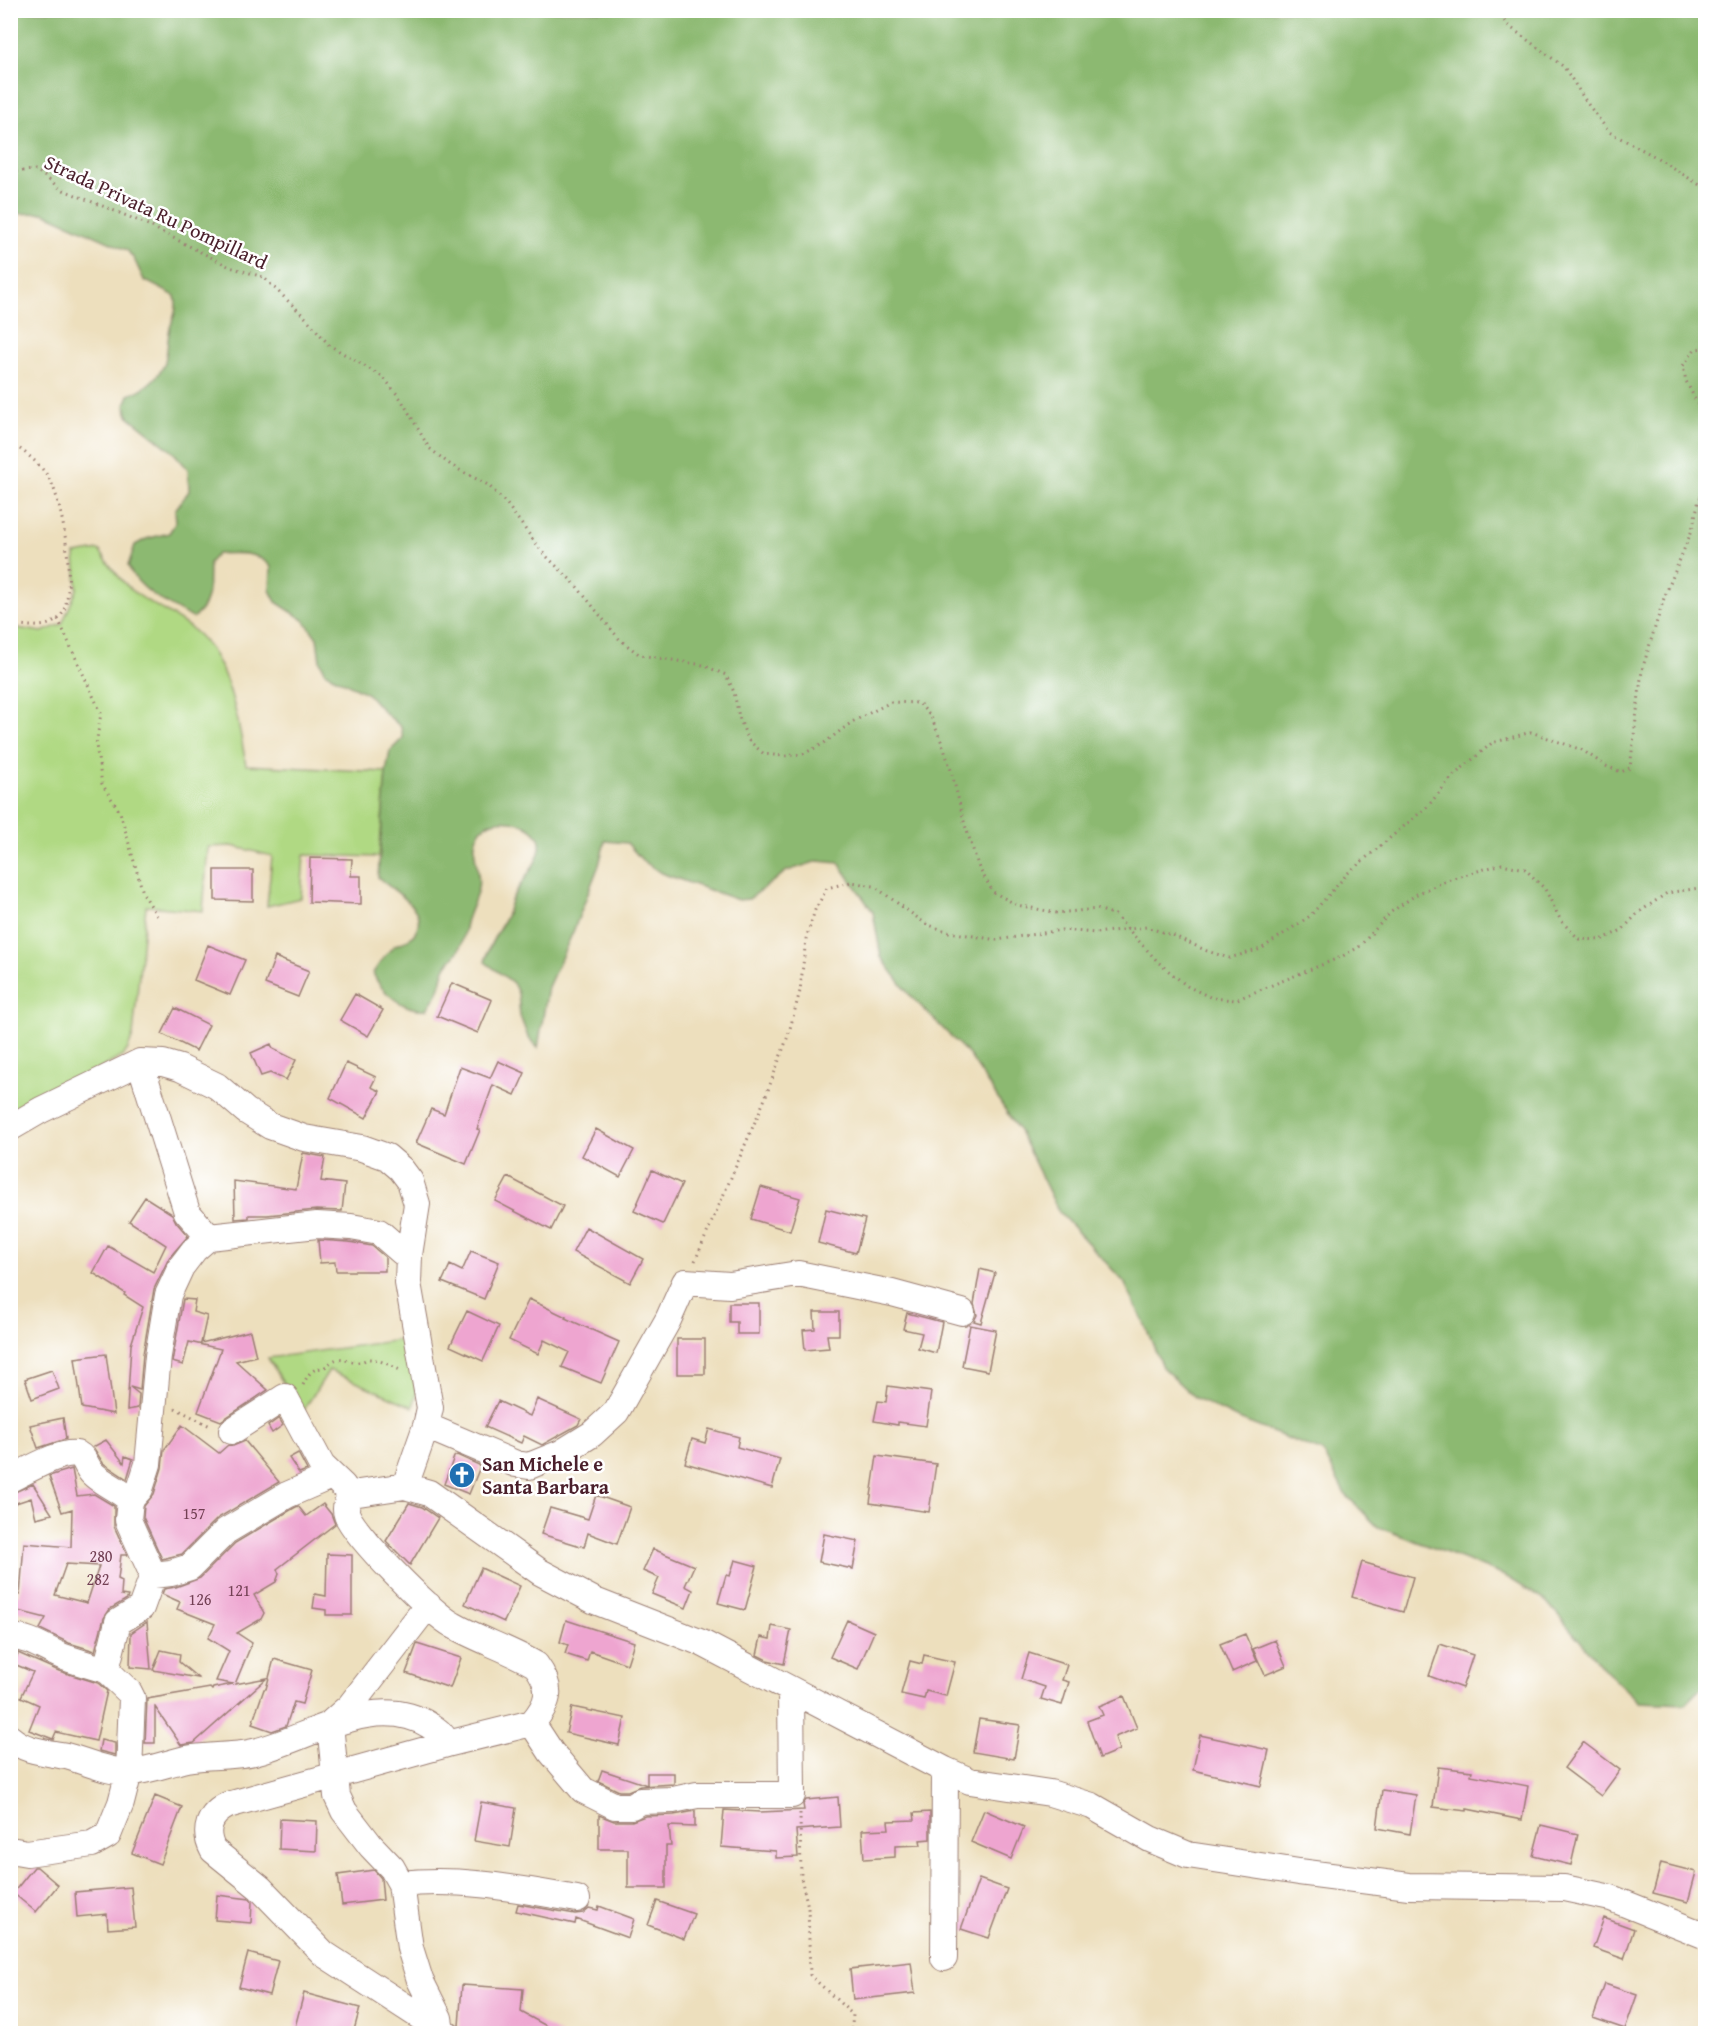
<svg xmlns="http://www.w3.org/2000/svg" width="1716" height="2044" font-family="'Gentium Book Plus',serif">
<rect width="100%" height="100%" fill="#fff"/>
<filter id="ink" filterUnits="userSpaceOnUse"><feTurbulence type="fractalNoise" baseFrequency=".0167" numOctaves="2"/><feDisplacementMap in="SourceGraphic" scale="12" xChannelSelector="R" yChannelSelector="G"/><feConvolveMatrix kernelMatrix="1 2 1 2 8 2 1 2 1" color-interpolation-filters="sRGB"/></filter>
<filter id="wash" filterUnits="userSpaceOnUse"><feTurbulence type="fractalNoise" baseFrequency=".008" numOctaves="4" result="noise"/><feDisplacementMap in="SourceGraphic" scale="24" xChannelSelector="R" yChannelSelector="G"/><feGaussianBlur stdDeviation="1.35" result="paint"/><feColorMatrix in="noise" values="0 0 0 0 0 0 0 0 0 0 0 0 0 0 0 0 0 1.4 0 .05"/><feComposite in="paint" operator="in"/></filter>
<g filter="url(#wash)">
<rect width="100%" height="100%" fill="#eddfbd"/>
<path fill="#b0d983" stroke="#7d7c57" stroke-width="1.5" d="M99,550C109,564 120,581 134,592C153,606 175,615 193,630C229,659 239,722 246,765L386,772L379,857L304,855L301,898L267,906L272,856L232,846L208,847L203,911L146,906L133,1035L128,1049L123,1056L11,1119V627L42,632L62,624L77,589L75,554Z
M407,1339L417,1392L413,1407L329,1370L302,1413L268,1358Z"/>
<path fill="#8cb971" stroke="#6b6c4e" stroke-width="1.5" d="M10,11H1705L1706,1683L1685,1704L1639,1702L1606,1671L1546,1601L1507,1577L1463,1559L1378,1527L1345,1494L1323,1452L1236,1418L1195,1398L1162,1367L1145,1325L1124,1282L1059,1212L1019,1131L970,1056L908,993L881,957L873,912L839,863L818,861L787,871L749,899L738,900L661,873L642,860L627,843L605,841L599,865L573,932L548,987L538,1048L528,1037L520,1016L518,993L513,983L485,962C488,944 499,932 506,916C509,909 510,901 514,895C522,880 546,856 539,838C531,820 492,813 480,831C467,850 482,868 478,888C476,900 469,911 466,923C464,932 464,940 459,949C456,956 449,961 446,967C442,974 442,983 439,989C436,996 431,1003 427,1009C406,1012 381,993 373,973C379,964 386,953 394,946C398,943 403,943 407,940C421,932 422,916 411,905C402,894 388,887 378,877L386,772L390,751L403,738L401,727L383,711L368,694L326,673L320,661L317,638L304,620L276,602L270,590L271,567C258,551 237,553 217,554L209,563C208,584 212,604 193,618C170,606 139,591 128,566L135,545L146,539L169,533L176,522L175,510L189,491L188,469L173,452L128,416L125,405L129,395C144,389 157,379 164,365C168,354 167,339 170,328C174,316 178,309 175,296L144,280L134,259L127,250L44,213L11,214Z"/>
<g id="blocks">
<path fill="#eea5d0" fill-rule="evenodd" d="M310,858L352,859L351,876H361V904L309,902Z
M215,870H253V901L215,900Z
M208,945L245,960L230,995L194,980Z
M275,957L309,971L298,997L265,984Z
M452,983L492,1000L478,1033L437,1016Z
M355,994L383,1010L368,1036L340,1020Z
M175,1008L209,1025L196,1051L162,1034Z
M271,1044L273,1049L296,1060L286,1080L270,1073L261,1076L251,1053Z
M498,1061L525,1073L515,1095L493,1085L477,1129L480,1130L466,1164L416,1143L431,1109L444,1114L460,1067L490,1078Z
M346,1063L376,1077L371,1087L380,1091L366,1118L330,1098Z
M596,1129L634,1150L620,1177L582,1156Z
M303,1153L325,1157L321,1181L345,1184L342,1211L316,1210L267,1215H249V1218L235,1219L234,1181L296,1189Z
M652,1170L682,1184L663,1224L634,1211Z
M508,1177L563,1206L551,1230L495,1201Z
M761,1187L800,1198L790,1231L751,1219Z
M145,1197L172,1214L176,1222L188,1236L169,1258L154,1289L143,1354L140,1390L130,1387L139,1394L138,1408L127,1410L131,1345L143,1307L124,1295L125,1293L93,1273L108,1246L153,1272L166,1245L129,1221Z
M826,1209L865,1219L856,1253L818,1243Z
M586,1227L643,1259L630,1283L573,1252Z
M318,1240L349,1242L372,1246L385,1257V1271H336L335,1262L320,1263Z
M471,1251L499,1262L484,1299L442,1282L450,1265L462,1271Z
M980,1269L995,1273L981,1323L974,1321L977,1315L974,1304Z
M183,1299L195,1300L193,1312L207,1316L201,1343L250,1331L256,1356L236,1361L268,1390L221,1421L198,1412L221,1349L189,1342L183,1365L172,1362Z
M529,1299L566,1317L565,1318L619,1342L601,1383L562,1367L569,1352L544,1340L538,1354L509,1340Z
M729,1303H759V1334H737V1322H729Z
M467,1311L499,1326L483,1361L450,1346Z
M814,1312H839V1335H827L829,1348L805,1350L803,1330L815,1329Z
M907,1313L942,1322L936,1353L918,1348L922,1333L903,1329Z
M970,1325L996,1330L988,1371L962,1366Z
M677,1339H705V1374H677Z
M106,1354L114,1414L82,1408L75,1358Z
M52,1370L59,1389L32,1399L25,1379Z
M888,1386L931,1392L926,1426L898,1422V1425L874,1421L878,1401L886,1402Z
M537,1399L581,1419L578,1425L542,1445L524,1436L521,1443L485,1427L498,1401L530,1416Z
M63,1418L66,1439L38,1448L30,1425Z
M279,1418L283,1425L272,1433L268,1426Z
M182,1425L219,1453L228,1445L233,1446L245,1441L279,1482L218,1518L182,1554L162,1559L143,1517L144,1506L154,1494L162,1468L164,1450Z
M709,1429L739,1437L737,1447L780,1459L772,1488L685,1463L692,1439L705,1443Z
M106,1440L124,1463L125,1456L133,1459L127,1479L103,1463L93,1447Z
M298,1453L307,1470L299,1473L289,1458Z
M457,1455L479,1465L480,1467L469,1494L444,1484L454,1457Z
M877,1456L936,1464L929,1512L870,1503Z
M72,1469L77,1496L94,1494L114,1506V1526L127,1555H121L118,1579L122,1581L121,1595L128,1596L127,1599L110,1609L104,1618L95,1651L69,1643L40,1629L46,1618L10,1609V1593L20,1595L24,1543L71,1547L72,1509L62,1512L49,1476ZM66,1564L99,1566L87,1603L55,1595Z
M33,1484L52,1514L36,1518L31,1498L10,1505V1494Z
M596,1495L630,1507L617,1544L588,1533L584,1547L541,1534L550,1508L588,1519Z
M409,1503L422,1507L438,1518L410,1565L386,1541Z
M323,1504L331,1514L335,1524L277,1569L279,1574L276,1582L254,1595L264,1613L261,1619L237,1633L252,1643L235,1684L267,1678L194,1743L181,1745L155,1707V1743H145L147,1699L210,1688L212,1690L213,1688L233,1684L216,1681L229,1651L208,1638L215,1624L177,1609L180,1602L162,1594L164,1589L176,1587L200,1578L235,1543L294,1508L298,1506L306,1516Z
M824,1534L858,1541L853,1569L819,1562Z
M653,1549L694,1566L685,1586L693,1590L686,1608L652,1594L659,1578L643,1571Z
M327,1554L352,1555V1615H326V1610L313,1608L315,1594L326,1596Z
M735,1560L757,1566L745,1610L718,1603L726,1575L730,1576Z
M1362,1562L1413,1577L1403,1612L1352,1597Z
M481,1568L520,1586L504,1622L465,1604Z
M566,1620L634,1642L627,1664L590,1651L587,1661L565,1654L568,1645L560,1642Z
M847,1620L874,1632L858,1669L830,1657Z
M147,1622L151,1669L130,1667L131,1633Z
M772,1626L791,1630L784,1664L767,1660L757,1655L761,1637L770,1639Z
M1245,1634L1257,1661L1232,1672L1220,1644Z
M1275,1640L1286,1666L1265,1675L1253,1649Z
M417,1644L461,1658L450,1688L406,1673Z
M1440,1644L1473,1655L1462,1688L1429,1676Z
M161,1650L180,1654L179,1662L198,1678L153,1670Z
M18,1653L59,1671L98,1683L107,1691L96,1741L56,1732L53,1739L29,1730L39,1705L21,1697L33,1672L14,1664Z
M1029,1653L1067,1665L1062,1680L1069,1682L1062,1705L1041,1699L1045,1687L1021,1679Z
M924,1655L955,1662L946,1696L926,1691L924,1699L901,1694L910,1661L922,1664Z
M274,1659L312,1670L302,1704L294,1702L286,1726L272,1731L252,1724L264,1689H266Z
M1124,1696L1137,1728L1115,1737L1119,1750L1100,1758L1087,1721L1103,1715L1099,1706Z
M572,1707L625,1718L619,1745L566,1733Z
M979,1719L1020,1725L1014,1759L973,1752Z
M1200,1735L1269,1750L1261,1786L1193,1770Z
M101,1740L115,1743V1755L99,1751Z
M1583,1742L1620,1770L1601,1796L1564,1768Z
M1438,1767L1472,1771L1471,1775L1528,1786L1522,1820L1467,1809V1811L1433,1807Z
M602,1770L647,1785V1773H674V1784L640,1786L628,1791H619L598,1781Z
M1382,1790L1416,1795L1410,1834L1377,1828Z
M155,1796L182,1807L160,1864L132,1853Z
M838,1797L840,1827L796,1830L798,1857L776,1858V1851L721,1847L724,1810L760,1812L804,1810L803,1804L806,1800Z
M481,1802L516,1808L510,1847L474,1841Z
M984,1810L1024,1827L1011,1859L971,1842Z
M695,1811V1827L669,1826L671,1846H666V1888H628V1849H599V1815L614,1821H632L645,1816L674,1815Z
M930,1812V1839L920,1840L921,1845L895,1846V1857L864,1859L862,1830L889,1829L888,1821L915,1820L914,1813Z
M280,1819L317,1821L316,1851L279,1849Z
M1541,1825L1578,1834L1571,1865L1533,1856Z
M1661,1863L1696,1872L1688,1902L1653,1893Z
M34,1867H37L58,1885L36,1912L13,1893Z
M374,1870L381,1878L383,1900L342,1905L338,1875Z
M979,1879L1007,1889L989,1938L961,1929Z
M131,1887L135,1927L108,1929L107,1914L77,1917L75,1892Z
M217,1895L250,1899L252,1902L251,1923L215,1920Z
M657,1901L694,1914L684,1939L648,1925Z
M518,1904L575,1914L583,1913L589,1908L598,1910L599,1906L634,1919L628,1938L576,1919L575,1924L516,1911Z
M1604,1918L1634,1929L1624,1959L1593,1948Z
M248,1953L278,1961L269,1995L239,1987Z
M911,1962L915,1993L853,2000L850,1969Z
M1605,1984L1637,1995L1625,2029L1593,2018Z
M462,1985L523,1989L521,2012L561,2034H462L459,2026Z
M304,1993L360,2008L353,2034H319L295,2027Z"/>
</g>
</g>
<g filter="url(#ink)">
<use href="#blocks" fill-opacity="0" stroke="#9c7f74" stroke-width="1.5"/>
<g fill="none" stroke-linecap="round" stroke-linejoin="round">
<defs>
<path id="minor" d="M140,1062L187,1212L209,1237
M10,1128L41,1110L140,1062L163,1063L180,1068L217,1086L246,1111L270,1126L304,1138L362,1148L387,1157L401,1169L410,1181L417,1204L409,1255L408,1283L430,1408L426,1426L405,1486
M426,1426L516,1464L529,1466L561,1453L592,1434L616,1412L668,1320L685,1282L730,1285L798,1274L892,1293L962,1312
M232,1431L285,1397L322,1466L343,1486
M10,1479C23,1473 66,1447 79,1455C85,1458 87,1468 92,1473C103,1484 119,1489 130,1500L128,1520L153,1575L141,1608L118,1622L106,1670L129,1692L132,1698L129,1772L121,1803L108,1835L92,1844L27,1853L10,1850
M130,1500L140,1489L148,1464L158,1356L168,1295L181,1267L194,1250L209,1237L317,1225L351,1227L379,1232L402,1252L409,1255
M153,1575L171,1573L190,1567L226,1531L287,1495L331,1476
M10,1637C31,1637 46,1650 64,1657C78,1662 92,1666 106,1670
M332,1722L350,1706L428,1605
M532,1723L551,1752L583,1790L615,1806H632L640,1801L673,1800L697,1795H792L791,1690
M330,1724L337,1796L344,1811L371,1846L392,1868L401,1884L410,1948L420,1980L439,2018L441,2030
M10,1738C26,1752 46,1752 66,1756C85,1761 113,1774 132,1772C151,1770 168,1763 186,1759C208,1755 232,1757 254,1752C306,1740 375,1691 429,1725C437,1730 444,1735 447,1744
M401,1884C459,1877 519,1889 577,1899
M944,1958L945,1770
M447,2034L324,1954L260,1888L213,1850C203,1831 209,1814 228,1805L447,1744L532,1723C550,1702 553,1688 536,1665C509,1649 479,1640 453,1625C431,1613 356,1537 347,1515C344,1507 348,1500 352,1494L405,1486L429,1493L540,1572L595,1601L702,1643L945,1770L970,1781L1050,1793L1092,1806L1150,1839L1188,1855L1299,1872L1409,1886L1564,1888L1611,1898L1706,1936"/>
</defs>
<use href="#minor" stroke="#9c7f74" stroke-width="28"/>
<path stroke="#9c7f74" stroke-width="3" stroke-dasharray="1.5 4.5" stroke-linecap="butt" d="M1499,10L1506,24L1564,67L1587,103L1609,132L1656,157L1706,189
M10,172L36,170L61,189L144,223L230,267L263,277L307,319L329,345L383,377L401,399L429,448L452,466L488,485L506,503L542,552L574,583L620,640L640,655L703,665L726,675L734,692L739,717L748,740L764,754L783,756L803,754L823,744L852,722L891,702L919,703L931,717L942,743L951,770L965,825L979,868L993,892L1017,905L1057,913L1098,909L1115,915L1159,963L1187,986L1212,998L1235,1000L1341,957L1359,947L1391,912L1417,894L1450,879L1502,864L1525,869L1545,889L1561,921L1579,939L1601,940L1622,930L1638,913L1667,893L1706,887
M1706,348L1695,349L1683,366L1686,381L1706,421
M10,442C26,453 40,463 50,480C63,503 79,598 59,618C46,630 26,626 10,623
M58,619L101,713L96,745L102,784L120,812L143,893L157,916
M695,1261L764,1101L788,1036L800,991L806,939L815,910L827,888L851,882L874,886L926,924L949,932L997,940L1062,930L1096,933L1146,927L1172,935L1207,951L1229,958L1261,949L1310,916L1348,873L1427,807L1453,776L1492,743L1531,732L1582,750L1606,766L1621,772L1630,768L1642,670L1664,598L1692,530L1699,500L1706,490
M303,1385C308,1375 311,1368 324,1368C344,1350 342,1364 359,1362C362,1362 365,1360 368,1359C380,1359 391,1366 400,1370
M175,1408L212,1427
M800,1813L801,1878L808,1907L810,1975L853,2015L851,2034"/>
<use href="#minor" stroke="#fff" stroke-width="26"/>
</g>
</g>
<defs>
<symbol id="church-disc" viewBox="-11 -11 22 22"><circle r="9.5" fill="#1f6fb2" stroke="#fff"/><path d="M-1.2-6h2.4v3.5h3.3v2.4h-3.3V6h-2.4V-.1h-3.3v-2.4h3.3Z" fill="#fff"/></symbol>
</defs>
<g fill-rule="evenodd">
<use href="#church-disc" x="447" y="1460" width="30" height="30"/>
</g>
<g text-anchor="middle" stroke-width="5" stroke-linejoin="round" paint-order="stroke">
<g font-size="16" fill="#734054">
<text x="194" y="1519">157</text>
<text x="101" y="1562">280</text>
<text x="98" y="1585">282</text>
<text x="239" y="1596">121</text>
<text x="200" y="1605">126</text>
</g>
<g font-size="20" fill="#4a1f2b" stroke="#fff">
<text transform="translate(156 212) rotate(25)" y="7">Strada Privata Ru Pompillard</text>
</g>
<g font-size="20" font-weight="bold" fill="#4a1f2b" stroke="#fff" text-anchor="start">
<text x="482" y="1471">San Michele e<tspan x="482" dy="23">Santa Barbara</tspan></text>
</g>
</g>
<rect width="1716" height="2044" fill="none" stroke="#fff" stroke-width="36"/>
</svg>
